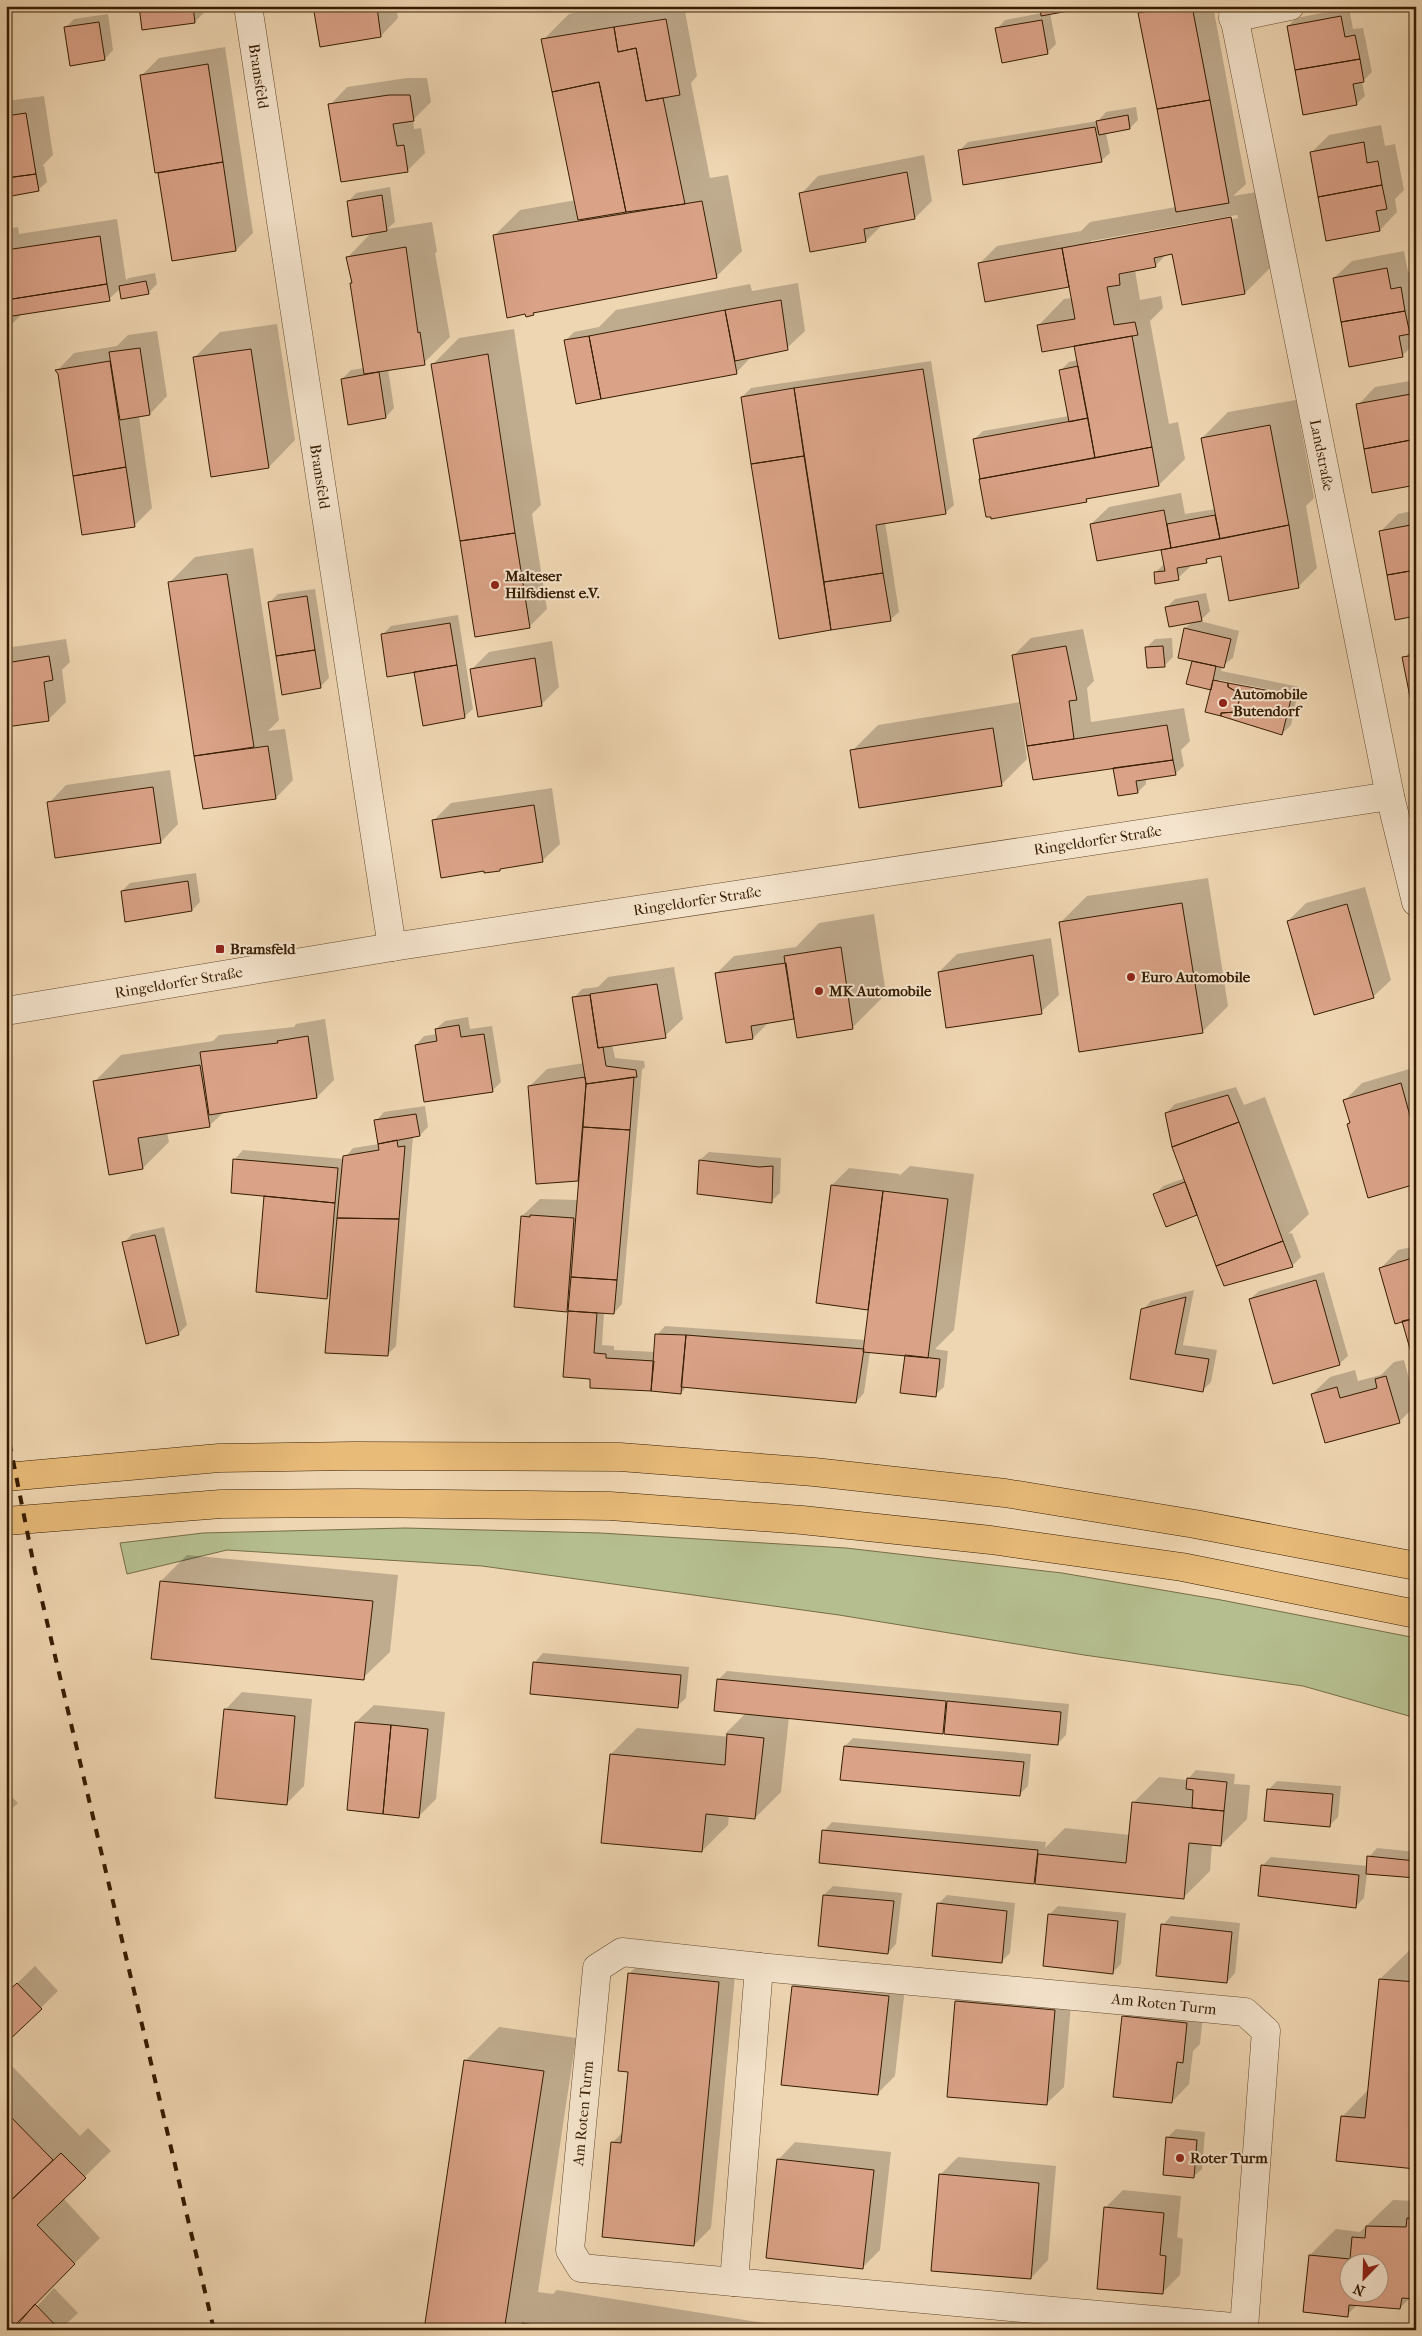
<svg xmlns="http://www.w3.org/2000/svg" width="1422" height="2336" font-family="'IM FELL French Canon',serif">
<rect width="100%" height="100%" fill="#efd6b2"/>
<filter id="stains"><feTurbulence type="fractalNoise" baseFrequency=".004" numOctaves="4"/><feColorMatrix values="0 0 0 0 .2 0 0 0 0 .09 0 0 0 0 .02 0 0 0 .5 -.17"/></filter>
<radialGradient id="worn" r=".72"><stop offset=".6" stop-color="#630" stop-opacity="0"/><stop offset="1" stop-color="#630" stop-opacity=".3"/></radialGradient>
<path fill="#b5be8f" stroke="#766d48" d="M405,1528L600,1533L846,1548L1062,1573L1221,1600L1416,1638V1718L1303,1686L1084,1655L839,1615L482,1566L227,1550L127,1574L120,1543L203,1533Z"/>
<path fill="#0003" fill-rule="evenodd" d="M140,6H210L195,22Z
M315,6H396L398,18L381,36Z
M614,6H640L641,9L659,6H684L697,76L691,83L710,178L728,175L742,251L716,277L536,311L533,314L494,236L520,210L576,200L543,40L569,14Z
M1147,6H1213L1246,184L1233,196L1257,192L1271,267L1245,293L1173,253L1167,254L1155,266L1135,270L1140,300L1161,296L1163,308L1150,321L1169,424L1178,422L1185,459L1159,485L1090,497L1086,501L974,439L983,431L1069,416L1061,370L1069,362L1078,360L1076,345L1038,326L1064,299L1072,298L1070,284L1068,286L979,264L997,246L1081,231L1090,222L1176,207L1139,14ZM1237,215L1238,218L1091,244V241Z
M1349,8L1353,29L1363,28L1372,72L1362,82L1365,96L1356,104L1288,26L1296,18Z
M1042,13H1050L1056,44L1047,53L997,29L1005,20Z
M108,14L113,50L105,59L65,28L74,19Z
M225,47L253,233L236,250L173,260L142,75L159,58Z
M407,78H427L431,102L413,120L414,129L421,128L425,153L407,171L330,105L347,87Z
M44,96L53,155L42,166H44L47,182L38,190L6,195V101Z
M1136,107L1138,120L1130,128L1106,133L1110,153L1101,161L959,151L968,142L1098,121L1106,112Z
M1381,125L1385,146L1395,144L1404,190L1395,199L1397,212L1380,230L1311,153L1329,135Z
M924,155L932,201L915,218L882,225L866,241L801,194L818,176Z
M390,187L395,222L387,229L432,222L437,252L435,253L450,337L424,363L388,369L394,408L386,417L342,379L351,370L364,368L353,282L348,257L372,232L348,202L356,193Z
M117,219L126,280L129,278L155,273L157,284L148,293L121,288L109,299L22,314L6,330V229L18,227L19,234Z
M1404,251L1408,272L1416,270V342L1402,356L1334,278L1352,261Z
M798,283L805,331L787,348L752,356L736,373L565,341L574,332L599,327L616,310L750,284L752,291Z
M277,324L295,440L269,467L194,358L220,332Z
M514,329L541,505L532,514L547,609L529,627L433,364L459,338Z
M157,331L167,396L150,414L139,416L152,508L134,526L57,371L74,353L117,346L128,335Z
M931,361L954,505L945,513L885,522L899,612L890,620L780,637L742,397L751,388Z
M1416,380V484L1358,405L1375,387Z
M1296,400L1314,498L1306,506L1317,568L1299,586L1230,600L1222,555L1211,557L1206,561L1193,564L1178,578L1155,573L1165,563L1162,548L1091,524L1109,507L1181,493L1185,514L1216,509L1202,438L1228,412Z
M6,418L12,436L6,441Z
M1416,510V615L1381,531L1398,514Z
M253,548L279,720L268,731L285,729L293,780L276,798L204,808L169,583L195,557Z
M315,589L329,678L321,686L270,602L278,594Z
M1206,593L1210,611L1200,621L1239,631L1233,658L1222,666L1221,671L1300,687L1298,695L1219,680V682L1297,697L1291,725L1282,734L1212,689L1193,660L1185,628L1192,622L1167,607L1175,599Z
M458,615L473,709L464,717L415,671L382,635L391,626Z
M1083,629L1094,681L1087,688L1091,722L1184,708L1190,741L1181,750L1184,766L1175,774L1146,778V784L1138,792L1115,767L1021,704H1019L1027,759L1001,785L852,751L878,725L1021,702L1013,656L1031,638Z
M1172,638L1173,657L1164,666L1146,648L1155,639Z
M66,639L70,662L62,670L66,702L49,719L6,726V648Z
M552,641L559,687L541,705L471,670L489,652Z
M1416,646V722L1404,658Z
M170,770L178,824L161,842L49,803L66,785Z
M552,788L560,844L542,861L502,867L500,870L433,821L451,803Z
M196,873L200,902L192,910L122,891L130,883Z
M1208,878L1228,1006L1202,1032L1061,922L1087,896Z
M1365,887L1391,980L1373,997L1288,921L1306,903Z
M874,914L886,994L852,1028L795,1017L769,1022L753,1038L727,1041L716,974L734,956L796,947L819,923Z
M1051,938L1059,995L1041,1012L939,972L957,954Z
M674,967L683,1019L665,1036L612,1044L615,1058L644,1061L645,1067L642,1070L622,1304L614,1313L604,1312L602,1345L614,1346V1350L655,1352L657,1335L665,1326L866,1340L870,1306L868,1308L832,1185L849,1168L900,1174L898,1177L910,1166L974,1174L954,1330L935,1349L948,1351L944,1387L935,1395L906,1354L870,1351L864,1393L856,1402L687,1386L681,1393L564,1376L570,1307L567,1310L522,1216L540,1199L578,1200L580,1178L578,1180L529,1087L547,1069L584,1063L574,998L582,989L598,987L608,977Z
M468,1017L470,1029L492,1026L501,1082L492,1091L416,1045L424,1036L437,1034L436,1029L445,1021Z
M325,1019L334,1080L317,1097L224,1112L209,1126L167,1132L169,1142L143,1168L95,1081L121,1055L213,1041L219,1035L294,1027L296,1024Z
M1416,1067V1183L1351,1122L1345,1100L1362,1083Z
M1236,1087L1244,1105L1265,1097L1309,1214L1288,1234L1292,1233L1301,1257L1292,1266L1198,1213L1196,1214L1155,1195L1163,1186L1185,1178L1166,1113L1175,1104Z
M425,1106L428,1127L420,1135L413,1136L396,1346L387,1355L332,1293L327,1298L265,1195L232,1191L235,1159L243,1150L344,1159L353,1148L379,1144L376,1121L384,1112Z
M709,1152L781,1158L780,1193L771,1201L700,1160Z
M164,1227L187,1325L178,1334L124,1243L132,1234Z
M1416,1246V1366L1403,1320L1381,1268L1398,1250Z
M1324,1272L1348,1356L1339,1364L1250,1299L1259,1291Z
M1194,1290L1183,1345L1217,1350L1211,1382L1203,1390L1132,1378L1143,1310L1151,1301Z
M1404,1360L1416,1405L1399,1422L1312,1394L1330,1377L1355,1370L1358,1381L1381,1375L1394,1362Z
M187,1555L398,1575L390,1652L363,1678L161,1581Z
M543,1653L689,1667L686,1698L677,1706L532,1693L535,1662Z
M727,1671L1069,1704L1066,1735L1058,1743L789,1717L781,1792L755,1818L729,1815L728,1825L702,1851L611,1754L637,1728L731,1737L725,1734L746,1713L718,1680Z
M242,1692L312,1699L304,1786L287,1803L225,1710Z
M374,1705L445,1712L436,1799L418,1817L356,1722Z
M853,1738L1031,1754L1028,1786L1019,1795L845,1746Z
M1196,1770L1235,1774L1234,1784L1250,1785L1247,1819L1221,1845L1212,1844L1210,1871L1184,1897L820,1861L824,1831L832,1822L1046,1842L1045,1848L1065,1828L1130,1835L1133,1803L1159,1777L1187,1780Z
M1277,1781L1341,1786L1338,1817L1329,1826L1269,1789Z
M6,1791L18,1803L6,1814Z
M1377,1848L1416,1852V1877L1367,1873L1364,1898L1356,1906L1262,1866L1271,1857L1368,1866L1369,1857Z
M833,1886L902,1893L896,1944L888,1953L819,1945L824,1895Z
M947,1895L1015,1903L1010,1953L1002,1961L938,1904Z
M1058,1906L1126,1913L1121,1964L1113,1972L1049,1915Z
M1171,1916L1240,1923L1235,1973L1227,1982L1163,1925Z
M1416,1944V2167L1342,2117L1369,2089L1380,1979Z
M646,1956L736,1965L711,2228L694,2245L612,2143L623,2132L629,2070V1974Z
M35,1966L58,1991L6,2042V1994Z
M810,1968L906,1979L895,2076L877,2094L793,1986Z
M974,1984L1072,1992L1064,2087L1046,2104L956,2001Z
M1140,1999L1204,2006L1200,2044L1193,2051L1189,2084L1172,2102L1123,2017Z
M499,2027L576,2038L538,2292L553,2294L557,2290L808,2330H425L465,2061Z
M13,2067L80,2136L88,2128L111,2151L63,2198L100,2238L15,2323L6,2314V2074Z
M1176,2129L1205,2132L1202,2169L1193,2177L1167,2138Z
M795,2142L891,2152L880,2250L863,2267L778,2160Z
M958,2157L1056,2166L1048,2260L1031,2278L940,2175Z
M1123,2190L1181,2196L1177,2237L1183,2239L1180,2275L1162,2293L1105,2208Z
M1393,2200L1416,2201V2298L1411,2297L1400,2308L1358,2304L1347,2315L1310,2255L1336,2229L1360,2232ZM1350,2264H1380V2294H1350Z
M54,2288L78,2313L60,2330H15Z"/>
<path fill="#daa287" stroke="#361c01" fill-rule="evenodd" d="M139,6H193L195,23L142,30Z
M313,6L377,7L381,37L320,47Z
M1040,6H1091V7L1041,16Z
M1174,6H1192L1210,100L1157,109L1138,13Z
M1341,16L1345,37L1355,35L1360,59L1295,70L1287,26Z
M666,19L680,95L646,101L636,48L618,52L614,27Z
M1042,20L1048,54L1002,63L995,28Z
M99,22L105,60L70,66L64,27Z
M614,27L618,52L636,48L646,101L663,98L685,204L626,212L599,82L552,92L541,39Z
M1360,59L1364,82L1353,84L1357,105L1303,115L1295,70Z
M208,64L223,162L155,173L140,75Z
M599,82L626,212L578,220L552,92Z
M389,95H410L414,121L393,124L397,146L404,145L408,172L341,182L328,104Z
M1210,100L1229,203L1176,212L1157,109Z
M26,113L36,174L6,178V116Z
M1128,115L1130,129L1099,135L1096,121Z
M1095,127L1102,162L963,185L958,150Z
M1364,142L1367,163L1378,161L1382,185L1318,197L1310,152Z
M223,162L236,251L172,261L158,173Z
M907,172L915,219L864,229L866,242L810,252L799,193Z
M36,174L39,191L6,197V178Z
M1382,185L1387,209L1376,211L1380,231L1326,241L1318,197Z
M382,195L387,231L352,237L347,201Z
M702,201L717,278L533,313L534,315L526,317L525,314L507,318L493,235Z
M1231,217L1245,294L1182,305L1172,254L1154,258L1156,267L1119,274L1120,285L1107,287L1114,325L1135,322L1138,335L1042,352L1037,325L1075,319L1062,248Z
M100,236L107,284L6,300V250Z
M406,247L418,333L420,332L425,365L364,374L350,283H352L346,257Z
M1062,248L1069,287L985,302L978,263Z
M1387,268L1391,289L1401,287L1405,311L1341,322L1333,278Z
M146,281L149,294L121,299L119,286Z
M107,284L110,301L6,317V300Z
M781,300L788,350L735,361L725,310Z
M725,310L737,374L601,399L589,336Z
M1405,311L1410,334L1399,336L1403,357L1349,367L1341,322Z
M589,336L601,399L576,404L564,340Z
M1132,336L1152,447L1095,458L1074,346Z
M140,348L150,415L120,420L109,352Z
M251,349L269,468L211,477L193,357Z
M488,354L515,533L460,541L431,364Z
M110,361L126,467L73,476L58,374L55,370Z
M1078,366L1088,418L1069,422L1059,370Z
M923,369L946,514L876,525L883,573L824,582L794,388Z
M379,372L386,418L348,425L341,379Z
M794,388L804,456L751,464L741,397Z
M1411,394L1416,415V439L1364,449L1356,404Z
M1088,418L1095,458L980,479L973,439Z
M1270,425L1289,525L1220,539L1201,438Z
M1416,439V485L1372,493L1364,449Z
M1152,447L1159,486L1086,499L1087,502L991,519V517H986L979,479Z
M804,456L831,630L779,639L751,464Z
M126,467L135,527L82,535L73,476Z
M1164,510L1171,548L1097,561L1090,524Z
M1215,515L1220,539L1171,548L1167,524Z
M1416,524V570L1387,575L1379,531Z
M1289,525L1299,588L1229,601L1221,556L1206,559L1207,563L1177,568L1179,580L1155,584L1154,572L1165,571L1161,550Z
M515,533L530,628L475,637L460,541Z
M1416,570V616L1395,620L1387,575Z
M883,573L891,621L831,630L824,582Z
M227,574L254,747L194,756L168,582Z
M307,596L315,650L276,656L268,602Z
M1198,601L1202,621L1169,627L1165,607Z
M450,623L457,665L387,677L381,634Z
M1184,628L1231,639L1224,668L1178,658Z
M1066,646L1077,700L1069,701L1074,739L1027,746L1012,655Z
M1163,646L1165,667L1147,668L1145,647Z
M315,650L321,688L282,695L276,656Z
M1416,655V701L1411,702L1402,657Z
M49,656L53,680L44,682L49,721L6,727V663Z
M535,658L542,706L478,717L470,669Z
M1192,661L1216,666L1211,690L1186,684Z
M457,665L465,718L423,726L414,672Z
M1213,680L1228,683V687L1241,694L1236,712L1221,713V716L1205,712Z
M1228,683L1292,695L1282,735L1221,716V713L1236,712L1241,694L1228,687Z
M1416,701V729L1411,702Z
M1167,725L1173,760L1033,780L1027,746Z
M993,728L1002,786L859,808L850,750Z
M268,746L276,799L203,809L194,756Z
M1173,760L1176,775L1136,781L1138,793L1118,796L1113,768Z
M153,787L161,843L55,858L47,802Z
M534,805L543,862L500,869V871L484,873V871L441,878L432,820Z
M188,881L192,911L125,922L121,891Z
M1182,903L1203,1033L1079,1052L1059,922Z
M1347,904L1374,998L1314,1015L1287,921Z
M841,947L853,1029L797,1038L784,956Z
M1033,955L1042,1014L946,1028L938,972Z
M786,963L794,1019L751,1026L753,1039L726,1043L715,973Z
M657,984L666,1038L598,1048L590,994Z
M590,995L598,1048L603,1047L606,1066L636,1070L637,1077L586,1084L572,997Z
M459,1025L461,1037L484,1034L493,1092L424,1102L415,1045L437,1041L435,1029Z
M308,1036L317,1098L209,1115L200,1052L278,1043L277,1041Z
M200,1065L210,1127L138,1138L143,1169L109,1175L93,1081Z
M585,1077L586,1084L578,1181L536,1184L528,1086Z
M634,1077L630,1130L583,1127L586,1084Z
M1401,1083L1416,1138V1184L1368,1198L1347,1124L1350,1123L1343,1100Z
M1228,1095L1239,1122L1172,1147L1165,1113Z
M416,1114L420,1136L378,1144L374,1120Z
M1239,1122L1283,1241L1216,1266L1172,1147Z
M583,1127L630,1130L617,1280L571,1277Z
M397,1140L398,1147L405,1146L399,1219L337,1218L343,1156L379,1150L378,1144Z
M233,1159L338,1168L335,1203L231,1193Z
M699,1160L759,1167L773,1166L772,1203L697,1194Z
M1185,1182L1197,1215L1166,1227L1153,1194Z
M831,1185L883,1191L868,1310L816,1303Z
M883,1191L948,1199L928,1358L863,1352Z
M264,1196L335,1203L327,1299L256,1292Z
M530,1215L574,1218L567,1312L514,1307L521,1216L530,1217Z
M337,1218L399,1219L388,1356L325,1353Z
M155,1235L179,1335L146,1344L122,1242Z
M1283,1241L1293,1267L1224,1286L1216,1266Z
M1416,1257V1318L1395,1324L1379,1268Z
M571,1277L617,1280L614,1314L568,1311Z
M1316,1280L1340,1365L1273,1384L1249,1299Z
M1186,1297L1175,1354L1209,1359L1203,1392L1130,1379L1141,1309Z
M568,1311L597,1313L594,1353L606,1354V1358L654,1361L651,1391L590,1388V1379L563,1377Z
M1416,1318V1370L1402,1321Z
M655,1334L686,1335L681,1394L651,1391Z
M686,1335L864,1349L856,1403L681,1387Z
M905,1355L940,1359L936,1397L900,1393Z
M1386,1376L1400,1423L1325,1443L1311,1394L1337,1387L1340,1398L1377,1388L1375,1379Z
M160,1581L373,1601L364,1680L151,1659Z
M533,1662L681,1675L678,1708L530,1694Z
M717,1679L946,1701L943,1734L714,1711Z
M947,1701L1061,1712L1058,1745L944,1734Z
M224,1709L295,1716L287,1805L215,1798Z
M355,1722L391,1725L383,1814L347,1810Z
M391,1725L428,1729L419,1818L383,1814Z
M727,1734L764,1738L755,1819L706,1814L702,1852L601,1843L610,1754L725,1765Z
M844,1746L1024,1762L1020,1796L840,1780Z
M1187,1778L1227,1782L1224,1811L1192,1808L1193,1790L1186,1789Z
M1267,1789L1333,1794L1330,1827L1264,1821Z
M1132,1802L1224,1811L1221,1846L1189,1843L1184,1899L1035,1884L1038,1854L1126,1863Z
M822,1830L1038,1850L1034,1884L819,1863Z
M1367,1856L1416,1861V1878L1366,1874Z
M1261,1865L1359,1875L1356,1908L1258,1896Z
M823,1895L894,1901L888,1954L818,1946Z
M937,1903L1007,1911L1002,1963L932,1956Z
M1048,1914L1118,1921L1113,1974L1043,1966Z
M1161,1924L1232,1932L1227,1983L1156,1976Z
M628,1973L719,1982L694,2246L602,2237L611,2142L621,2143L628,2072L618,2071Z
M1379,1979L1416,1982V2169L1336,2161L1341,2116L1365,2118Z
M17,1983L42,2009L6,2043V1993Z
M792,1986L889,1996L878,2095L781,2085Z
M955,2001L1055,2010L1047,2105L947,2097Z
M1122,2016L1187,2023L1183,2063L1177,2062L1172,2103L1113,2097Z
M464,2060L544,2071L505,2325L522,2328L521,2330H424Z
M6,2112L53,2160L6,2205Z
M1166,2137L1197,2140L1194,2178L1163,2175Z
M61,2153L86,2178L37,2225L75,2264L15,2325L6,2315V2205Z
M777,2159L874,2170L863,2269L766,2258Z
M939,2174L1039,2183L1031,2279L931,2271Z
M1104,2207L1164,2213L1160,2255L1166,2256L1163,2294L1097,2289Z
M1407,2218L1416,2219V2299L1402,2298L1400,2309L1349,2305L1348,2317L1303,2312L1309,2255L1350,2259L1352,2237L1365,2238L1366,2226L1406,2227ZM1350,2264H1380V2294H1350Z
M35,2304L60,2330H13Z
M522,2323L564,2330H521Z"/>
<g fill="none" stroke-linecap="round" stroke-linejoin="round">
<defs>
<g id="minor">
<path id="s1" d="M248,6L392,947"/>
<path d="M1233,18L1290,6"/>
<path id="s2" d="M6,1011L392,947L1390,796"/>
<path d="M759,1967L1245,2012L1266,2031L1244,2328L734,2282Z"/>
<path id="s3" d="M734,2282L581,2268L570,2250L597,1968L622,1952L759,1967"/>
</g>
<g id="tertiary">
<path id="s4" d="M1232,6L1390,796L1416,902"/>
</g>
<path id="trunk" d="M6,1477L219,1458L353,1456L620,1457L814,1472L1005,1493L1195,1524L1416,1566
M6,1521L221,1504L355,1503L610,1506L802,1520L991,1540L1182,1567L1416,1614"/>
</defs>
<use href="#minor" stroke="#644a2d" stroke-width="29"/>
<use href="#tertiary" stroke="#644a2d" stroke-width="29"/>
<use href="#trunk" stroke="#361c01" stroke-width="29"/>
<use href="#minor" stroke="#f5e4cd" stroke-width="28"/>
<use href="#tertiary" stroke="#f5e4cd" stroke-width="28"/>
<use href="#trunk" stroke="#e8bb79" stroke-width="28"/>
<path stroke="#361c01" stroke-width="4" stroke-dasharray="9 9" stroke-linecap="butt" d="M6,1425L35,1571L214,2330"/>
</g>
<g fill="#8f2418" stroke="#f5e4cd" stroke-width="2">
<circle cx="495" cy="585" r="5"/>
<circle cx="1223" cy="703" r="5"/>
<rect x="215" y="944" width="10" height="10" rx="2.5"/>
<circle cx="1131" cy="977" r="5"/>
<circle cx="819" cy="991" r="5"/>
<circle cx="1180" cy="2158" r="5"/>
</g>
<g text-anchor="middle" stroke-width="4" stroke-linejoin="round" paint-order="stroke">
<g font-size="15" fill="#361c01" stroke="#f5e4cd">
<text dy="5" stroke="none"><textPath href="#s1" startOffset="71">Bramsfeld</textPath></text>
<text dy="5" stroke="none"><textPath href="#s4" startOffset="458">Landstraße</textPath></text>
<text dy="5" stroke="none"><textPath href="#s1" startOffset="476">Bramsfeld</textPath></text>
<text dy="5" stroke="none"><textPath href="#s2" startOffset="1105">Ringeldorfer Straße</textPath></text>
<text dy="5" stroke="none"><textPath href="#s2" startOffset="700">Ringeldorfer Straße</textPath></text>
<text dy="5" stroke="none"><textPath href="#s2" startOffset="175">Ringeldorfer Straße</textPath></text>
<text transform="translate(1164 2004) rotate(6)" y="5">Am Roten Turm</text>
<text dy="5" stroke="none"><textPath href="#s3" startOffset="312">Am Roten Turm</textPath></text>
</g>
<g font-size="15" font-weight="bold" fill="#361c01" stroke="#f5e4cd" text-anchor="start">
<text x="505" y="581">Malteser<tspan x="505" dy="17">Hilfsdienst e.V.</tspan></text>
<text x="1233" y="699">Automobile<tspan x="1233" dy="17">Butendorf</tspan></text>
<text x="230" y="954">Bramsfeld</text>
<text x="1141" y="982">Euro Automobile</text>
<text x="829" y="996">MK Automobile</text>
<text x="1190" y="2163">Roter Turm</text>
</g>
</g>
<rect width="1422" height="2336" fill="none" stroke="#efd6b2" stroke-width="25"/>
<rect x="8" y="8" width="1407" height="2321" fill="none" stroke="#361c01" stroke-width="2.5"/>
<rect x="12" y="12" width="1397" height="2311" fill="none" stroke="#361c01"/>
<g transform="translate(1364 2278) rotate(203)"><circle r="24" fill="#f5e4cd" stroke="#a9947b"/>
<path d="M0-4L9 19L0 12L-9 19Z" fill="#8f2418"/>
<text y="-8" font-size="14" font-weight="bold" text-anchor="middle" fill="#361c01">N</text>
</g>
<rect width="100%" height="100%" filter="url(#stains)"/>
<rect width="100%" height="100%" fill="url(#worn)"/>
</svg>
